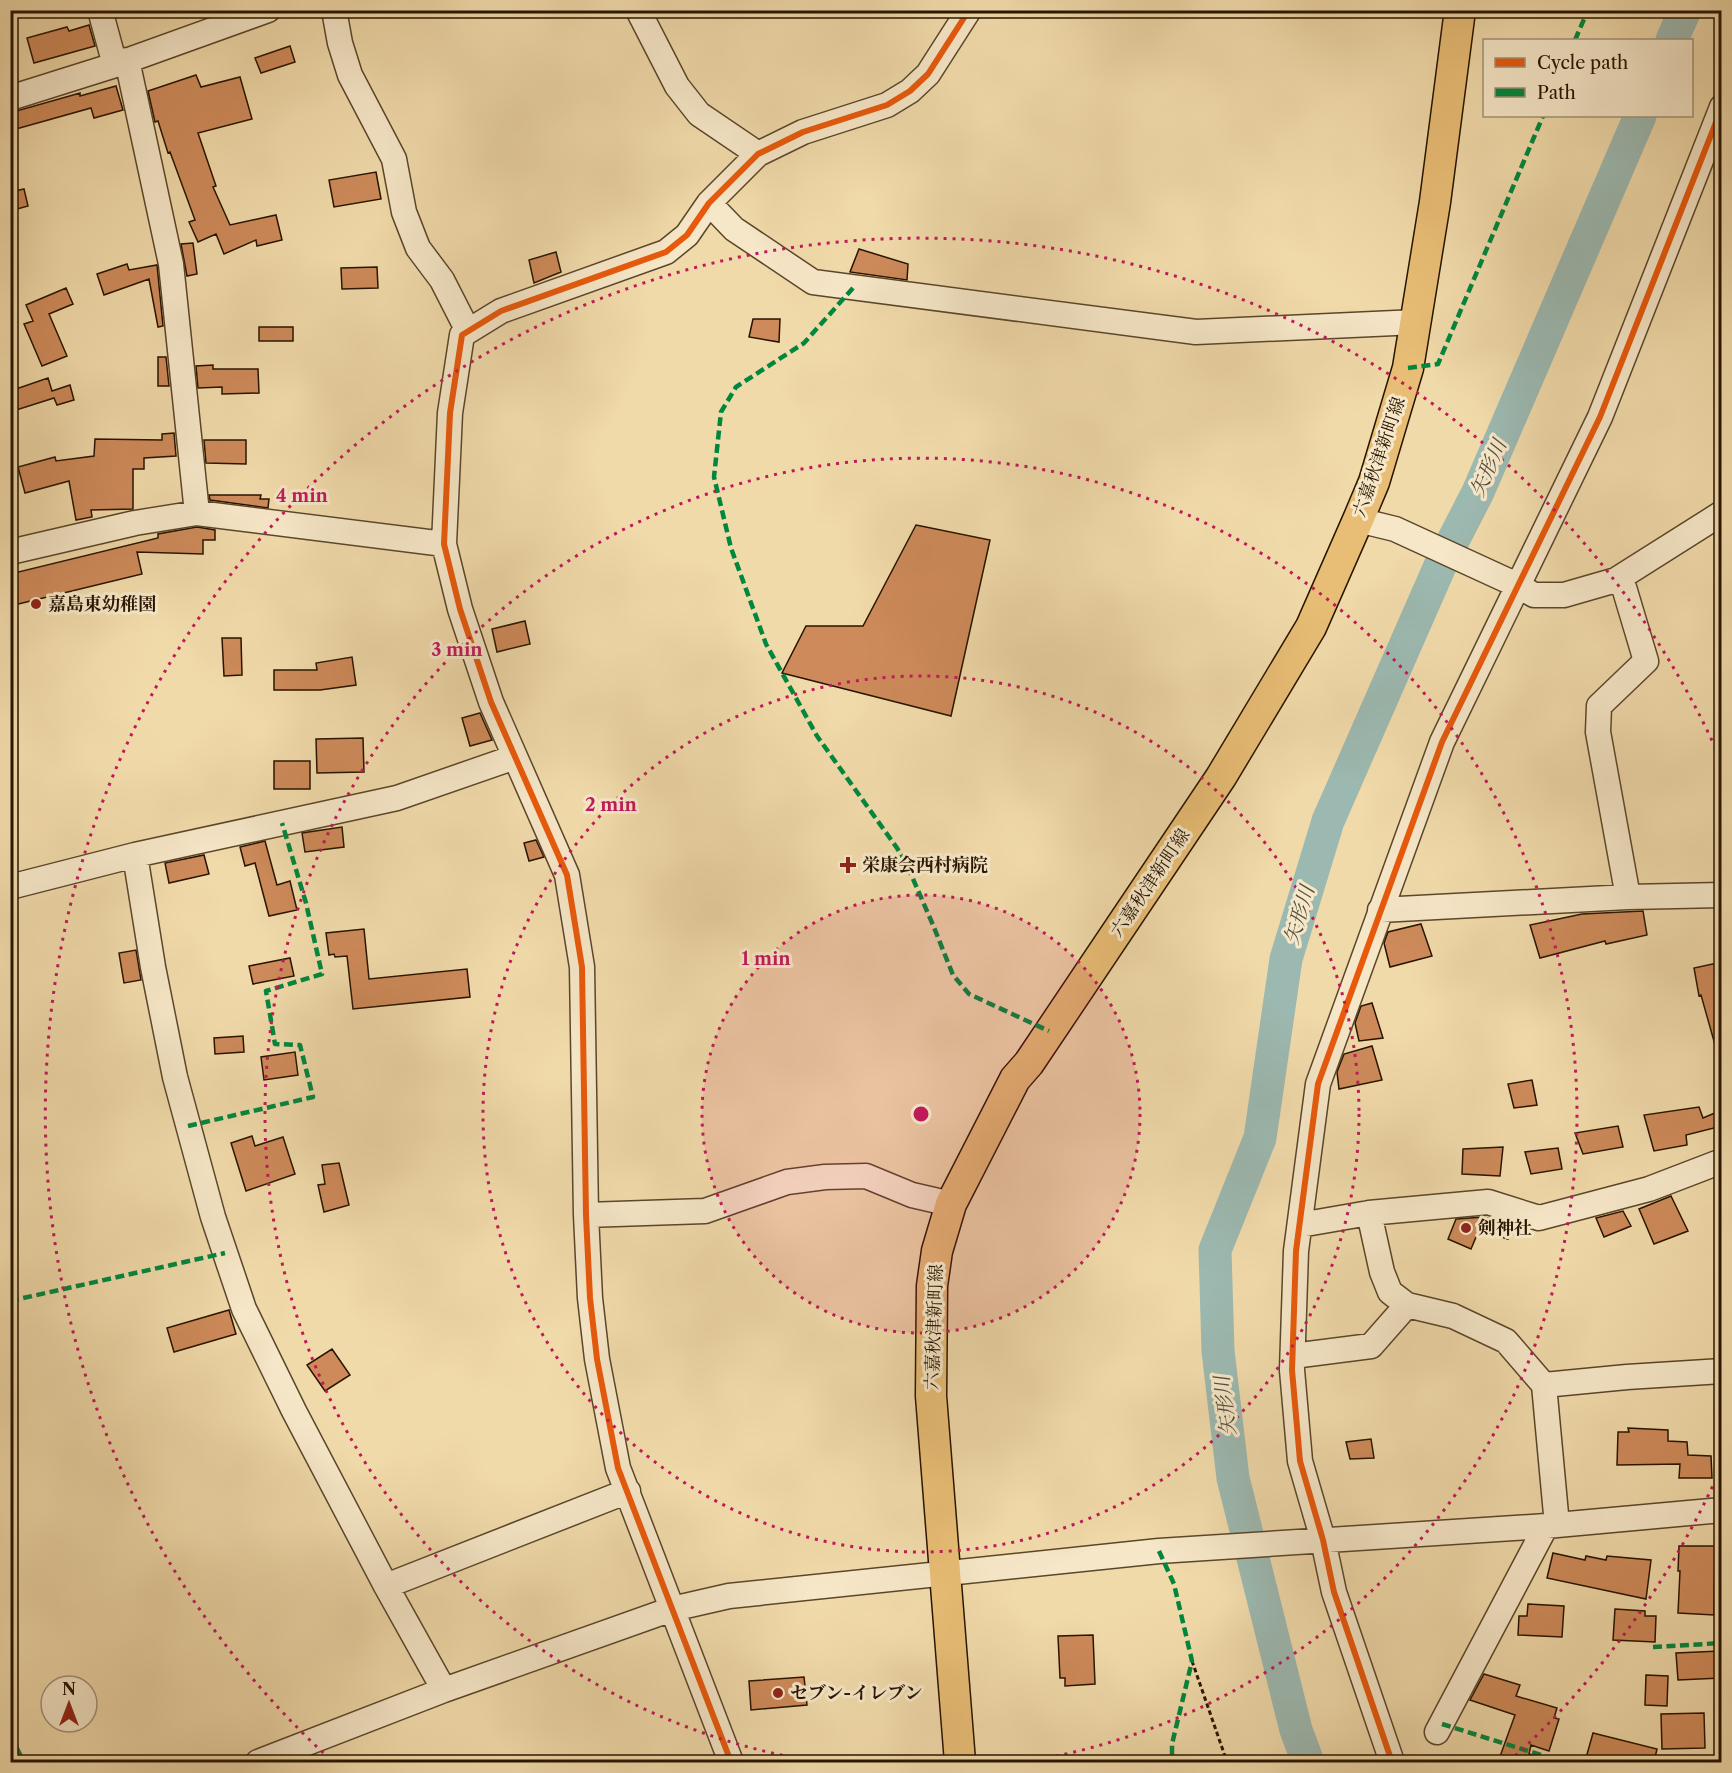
<svg xmlns="http://www.w3.org/2000/svg" width="1732" height="1773" font-family="'Libre Caslon Text','Noto Serif JP',serif">
<rect width="100%" height="100%" fill="#f1daaa"/>
<filter id="stains"><feTurbulence type="fractalNoise" baseFrequency=".00333" numOctaves="4"/><feColorMatrix values="0 0 0 0 .2 0 0 0 0 .09 0 0 0 0 .02 0 0 0 .5 -.17"/></filter>
<radialGradient id="worn" r=".72"><stop offset=".6" stop-color="#630" stop-opacity="0"/><stop offset="1" stop-color="#630" stop-opacity=".3"/></radialGradient>
<g fill="none" stroke-linecap="round" stroke-linejoin="round">
<path stroke="#9cb9b1" stroke-width="33" d="M1672,40L1685,10
M1308,1762L1296,1730L1233,1478L1218,1351L1215,1250L1260,1138L1286,959L1328,821L1440,566L1478,492L1640,116"/>
</g>
<path fill="#ce8a5a" stroke="#271400" stroke-width="1.5" d="M89,25L95,46L34,63L27,38L67,27L69,31Z
M290,46L295,62L261,73L255,58Z
M196,75L201,87L240,77L252,119L198,133L216,186L213,187L230,225L276,215L282,240L257,246L256,240L224,254L216,234L198,242L189,222L195,220L170,152L168,153L158,121L155,122L148,91Z
M116,86L123,110L94,118L91,108L16,129L13,112L80,93V96Z
M376,172L381,199L334,207L329,180Z
M24,189L28,206L10,211V192Z
M193,243L197,274L187,276L181,244Z
M859,249L908,264L907,280L850,272Z
M556,252L561,272L534,283L529,260Z
M127,264L129,270L157,265L163,326L158,327L149,279L104,295L97,274Z
M377,267L378,288L342,289L341,268Z
M66,288L73,304L49,314L67,356L42,366L24,324L33,321L26,305Z
M753,319H780L779,342L749,337Z
M259,327H293V341H259Z
M158,357H166L169,386H158Z
M213,365V369H258L259,393L222,394V387L198,388L196,366Z
M48,378L52,391L70,385L74,400L57,405L54,398L10,412V391Z
M174,433L176,456L144,458V469H133V509L91,510L92,517L76,520L69,481L25,493L18,467L55,457L56,461L94,456L95,439L162,440V434Z
M204,440H246V464L206,463Z
M209,495H261L260,499H269L268,508L210,500Z
M916,525L990,540L951,716L782,673L806,626H863Z
M197,527L215,530V540H203V554L137,552L142,574L10,606V574L158,538V534Z
M525,621L530,644L497,652L492,629Z
M222,638H241L242,675L224,676Z
M352,657L356,685L320,690H274V670H317L316,663Z
M480,713L492,740L470,746L462,718Z
M363,738L364,772L317,773L316,739Z
M274,761H310V789H274Z
M342,827L344,847L305,852L302,833Z
M536,840L544,857L529,861L524,843Z
M265,841L277,885L290,881L297,910L269,916L255,863L245,866L240,847Z
M204,855L209,874L169,883L165,863Z
M1643,911L1647,935L1606,944L1605,941L1540,958L1530,925L1582,914Z
M1421,924L1432,956L1390,967L1384,943L1388,932Z
M364,929L369,979L467,969L470,997L353,1009L347,956L335,957L334,954L329,955L326,933Z
M136,950L141,980L124,983L119,953Z
M290,958L294,976L253,984L249,966Z
M1722,962V1051L1717,1052L1701,995L1699,996L1694,968Z
M1372,1003L1383,1038L1359,1041L1355,1023L1361,1006Z
M243,1036L244,1052L215,1054L214,1038Z
M1372,1046L1382,1080L1339,1089L1337,1072L1344,1054Z
M295,1052L298,1075L264,1080L261,1057Z
M1532,1080L1537,1105L1514,1108L1508,1084Z
M1699,1107L1703,1118L1722,1110V1126L1686,1135L1687,1145L1654,1151L1644,1115Z
M1618,1126L1623,1147L1583,1154L1575,1133Z
M252,1136L255,1146L283,1137L295,1174L246,1191L231,1143Z
M1503,1147L1500,1176L1462,1174L1463,1149Z
M1558,1148L1562,1169L1531,1174L1525,1152Z
M339,1163L349,1205L324,1212L318,1185L325,1184L322,1165Z
M1671,1196L1688,1231L1654,1244L1639,1209Z
M1623,1211L1631,1226L1604,1237L1596,1218Z
M1484,1217L1514,1225L1508,1239L1479,1230L1471,1249L1448,1239L1456,1219Z
M229,1310L236,1334L174,1352L167,1328Z
M332,1349L350,1375L325,1391L307,1365Z
M1628,1428L1668,1430V1441L1687,1442L1688,1455L1711,1456L1712,1478H1679L1680,1464L1617,1465L1618,1432H1629Z
M1371,1439L1374,1458L1350,1459L1346,1442Z
M1679,1546H1715L1714,1615L1678,1613L1680,1571H1678Z
M1553,1553L1585,1560L1586,1556L1606,1560L1607,1556L1651,1560L1646,1599L1547,1578Z
M1528,1604L1564,1606L1562,1637L1518,1635L1519,1616H1527Z
M1615,1609L1645,1611V1616H1656L1655,1642L1613,1640Z
M1093,1635L1095,1684L1065,1686V1678H1060L1058,1636Z
M1720,1651L1721,1678L1678,1680L1676,1653Z
M1484,1674L1520,1685L1516,1696L1557,1708L1554,1718L1559,1719L1549,1751L1531,1745L1529,1754L1543,1758L1542,1762H1498L1515,1715L1470,1700Z
M1646,1675L1668,1676L1667,1706L1645,1705Z
M804,1677L807,1705L751,1710L749,1681Z
M1704,1713L1705,1748L1662,1749L1661,1714Z
M1593,1733L1657,1749L1654,1762H1604L1586,1758Z"/>
<g fill="none" stroke-linecap="round" stroke-linejoin="round">
<defs>
<path id="minor" d="M100,10L115,65
M334,10L340,43L350,75L394,159L404,212L418,248L442,280L468,331
M638,10L677,86L699,114L758,154
M127,60L171,264L197,513
M10,98L115,65L268,10
M709,203L734,229L813,282L1196,332L1417,322
M1358,520L1395,529L1517,585L1534,595H1564L1616,580L1722,513
M10,552L135,523L197,513L444,544
M1616,580L1623,584L1646,661L1599,706L1598,732L1628,897
M135,855L153,967L175,1077L213,1217L244,1309L294,1411L386,1586L444,1690
M10,887L135,855L397,798L515,757
M1380,910L1628,897L1722,895
M1369,1213L1382,1272L1390,1292L1407,1305L1453,1316L1506,1341L1544,1385L1627,1377L1722,1371
M586,1215L705,1211L787,1182L825,1177L866,1176L912,1195L951,1204
M1300,1225L1369,1213L1488,1202L1539,1218L1649,1189L1722,1161
M1293,1356L1371,1346L1407,1305
M1544,1385L1557,1525
M386,1586L628,1491
M1437,1732L1546,1526
M258,1762L444,1690L672,1609L729,1596L1159,1551L1546,1526L1722,1510
M731,1762L618,1468L597,1359L590,1298L586,1215L582,967L567,875L491,702L460,609L444,544L450,413L462,335L501,311L666,252L687,235L709,203L758,154L803,132L887,105L910,91L928,74L969,10
M1392,1762L1334,1592L1323,1540L1300,1461L1292,1370L1296,1251L1318,1084L1442,742L1600,417L1722,107"/>
<path id="major" d="M960,1762L931,1396L932,1286L937,1251L951,1204L1015,1079L1029,1063L1221,777L1311,627L1358,520L1374,482L1408,368L1435,202L1460,10"/>
</defs>
<use href="#minor" stroke="#5a462a" stroke-width="27"/>
<use href="#major" stroke="#271400" stroke-width="33"/>
<path stroke="#271400" stroke-width="3" stroke-dasharray="4.5 3" stroke-linecap="butt" d="M1192,1661L1227,1762"/>
<use href="#minor" stroke="#f6e7c8" stroke-width="24"/>
<use href="#major" stroke="#e8bd75" stroke-width="30"/>
<path stroke="#00873e" stroke-width="4.5" stroke-dasharray="9 4.5" stroke-linecap="butt" d="M1575,40L1588,10
M853,288L804,343L736,387L721,412L714,477L731,548L766,644L817,736L897,848L907,865L933,925L953,975L969,994L1049,1031
M1408,368L1438,364L1543,116
M188,1126L313,1097L300,1045L275,1044L266,991L322,974L306,903L282,823
M10,1301L225,1253
M1159,1551L1174,1584L1192,1661L1172,1744V1762
M1653,1647L1722,1643
M1442,1724L1541,1755L1550,1762
M10,1735L24,1762"/>
<defs>
<path id="cycleway" d="M731,1762L618,1468L597,1359L590,1298L586,1215L582,967L567,875L491,702L460,609L444,544L450,413L462,335L501,311L666,252L687,235L709,203L758,154L803,132L887,105L910,91L928,74L969,10
M1392,1762L1334,1592L1323,1540L1300,1461L1292,1370L1296,1251L1318,1084L1442,742L1600,417L1722,107"/>
</defs>
<use href="#cycleway" stroke="#f6e7c8" stroke-width="10"/>
<use href="#cycleway" stroke="#e8590c" stroke-width="6"/>
</g>
<circle cx="921" cy="1114" r="219" fill="#c2185b" fill-opacity=".12"/>
<g fill="none" stroke="#c2185b" stroke-width="3" stroke-dasharray="3 6">
<circle cx="921" cy="1114" r="219"/>
<circle cx="921" cy="1114" r="438"/>
<path d="M818 1762A656 656 0 1 1 1024 1762"/>
<path d="M1720 1470A875 875 0 0 1 1512 1759M330 1759A875 875 0 1 1 1720 758"/>
</g>
<g fill="#8f2418" stroke="#f6e7c8" stroke-width="2">
<circle cx="36" cy="604" r="6"/>
<path d="M845 856h6v6h6v6h-6v6h-6v-6h-6v-6h6z"/>
<circle cx="1466" cy="1228" r="6"/>
<circle cx="778" cy="1693" r="6"/>
</g>
<g text-anchor="middle" stroke-width="6" stroke-linejoin="round" paint-order="stroke">
<g font-size="18" fill="#271400" stroke="#f6e7c8">
<text transform="translate(1379 457) rotate(-71)" y="6">六嘉秋津新町線</text>
<text transform="translate(1150 883) rotate(-56)" y="6">六嘉秋津新町線</text>
<text transform="translate(934 1327) rotate(-88)" y="6">六嘉秋津新町線</text>
</g>
<g font-size="18" font-weight="bold" fill="#271400" stroke="#f6e7c8" text-anchor="start">
<text x="48" y="610">嘉島東幼稚園</text>
<text x="862" y="871">栄康会西村病院</text>
<text x="1478" y="1234">剣神社</text>
<text x="790" y="1699">セブン-イレブン</text>
</g>
<g font-size="20" font-style="italic" fill="#504e3e" stroke="#f6e7c8">
<text transform="translate(1488 468) rotate(-66)" y="7">矢形川</text>
<text transform="translate(1299 915) rotate(-73)" y="7">矢形川</text>
<text transform="translate(1225 1406) rotate(-97)" y="7">矢形川</text>
</g>
</g>
<circle cx="921" cy="1114" r="9" fill="#c2185b" stroke="#f6e7c8" stroke-width="3"/>
<g font-size="18" text-anchor="middle" font-weight="bold" fill="#c2185b" stroke="#f6e7c8" stroke-width="6" stroke-linejoin="round" paint-order="stroke">
<text x="302" y="502">4 min</text>
<text x="457" y="656">3 min</text>
<text x="611" y="811">2 min</text>
<text x="766" y="965">1 min</text>
</g>
<rect width="1732" height="1773" fill="none" stroke="#f1daaa" stroke-width="36"/>
<rect x="12" y="12" width="1708" height="1749" fill="none" stroke="#271400" stroke-width="3"/>
<rect x="18" y="18" width="1696" height="1737" fill="none" stroke="#271400" stroke-width="1.5"/>
<rect x="1483" y="39" width="210" height="78" fill="#f6e7c8" stroke="#a39378" stroke-width="1.5"/>
<rect x="1495" y="58" width="30" height="9" fill="#e8590c" stroke="#a39378" stroke-width="1.5"/>
<text x="1537" y="69" font-size="18" fill="#271400">Cycle path</text>
<rect x="1495" y="88" width="30" height="9" fill="#00873e" stroke="#a39378" stroke-width="1.5"/>
<text x="1537" y="99" font-size="18" fill="#271400">Path</text>
<g transform="translate(69 1704)"><circle r="28" fill="#f6e7c8" stroke="#a39378" stroke-width="1.5"/>
<path d="M0-4.5L10 22L0 15L-10 22Z" fill="#8f2418"/>
<text y="-9" font-size="16" font-weight="bold" text-anchor="middle" fill="#271400">N</text>
</g>
<rect width="100%" height="100%" filter="url(#stains)"/>
<rect width="100%" height="100%" fill="url(#worn)"/>
</svg>
